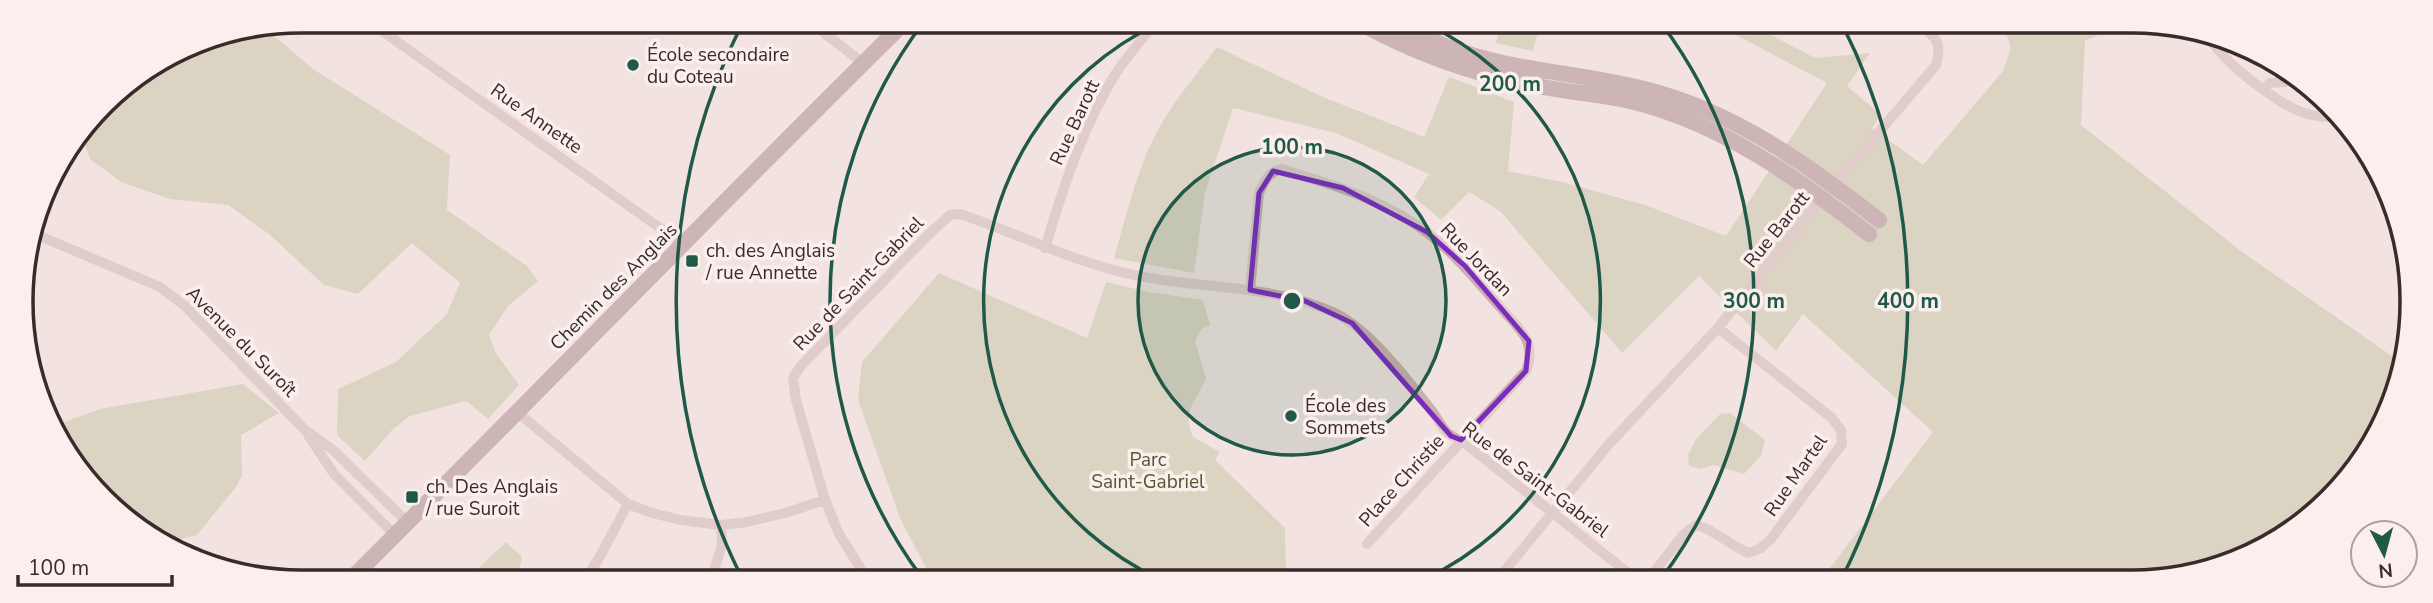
<svg xmlns="http://www.w3.org/2000/svg" width="2433" height="603" font-family="'Nunito Sans',sans-serif">
<rect width="100%" height="100%" fill="#f2e3e0"/>
<path fill="#c1c0a0" d="M1500,23H1540L1533,51L1496,43Z
M1693,23H1748L1815,58L1870,53L1847,86L1881,115L1872,128L1923,165L2003,71L2011,48L2003,23H2124L2085,41L2081,125L2241,251L2402,363L2383,426L2330,500L2255,553L2168,580H1821L1933,432L1803,314L1776,351L1699,276L1622,353L1500,211L1469,192L1441,220L1414,197L1429,174L1336,133L1233,108L1205,193L1194,273L1114,258C1126,217 1136,173 1155,135C1172,103 1196,75 1217,47L1323,97L1424,137L1449,77L1514,102L1508,171L1562,182L1645,205L1726,236L1827,83L1732,33Z
M265,28L313,69L450,155L447,210L527,266L538,281L508,306L489,335L496,353L519,385L488,419L466,401L410,416L393,429L365,461L337,435L338,389L396,362L447,314L460,283L412,243L358,294L324,285L269,234L228,205L170,199L121,182L90,159L83,140L80,139L116,91L195,42Z
M939,273L1087,338L1106,282L1149,292L1203,300L1210,325L1202,329L1195,341L1206,378C1197,402 1181,409 1193,437L1220,452L1215,460L1285,528L1286,580H932L900,518L858,400L862,362Z
M243,384L279,413L241,435L242,476L236,487L197,535L161,544L79,473L56,425L100,409Z
M1730,413L1765,440L1761,456L1744,474L1714,465L1700,469L1689,466L1688,455L1696,439L1720,414Z
M506,542L522,557L517,580H466Z"/>
<g fill="none" stroke-linecap="round" stroke-linejoin="round">
<path stroke="#caafac" stroke-width="10" d="M368,21L684,245
M810,22L863,63
M2209,37C2224,63 2278,105 2307,114C2317,117 2329,117 2339,118
M2264,89L2270,83L2297,81
M35,234L160,287L185,306L305,430L333,450L407,522
M1045,248C1063,188 1083,126 1116,73C1128,55 1142,39 1156,22
M23,278L38,236
M1250,290L1259,193C1265,180 1268,172 1282,169C1333,185 1386,200 1429,234C1456,255 1477,281 1500,307C1518,328 1538,341 1526,371L1367,544
M517,412L628,504L652,513L681,520L721,525L747,522L785,513L825,500
M308,435L334,474L395,535
M585,580L599,558L628,504
M711,580L722,545L721,525
M868,580L839,534L825,500L796,400L793,378L800,367L928,235L950,215L960,214C1014,232 1065,258 1121,272C1192,290 1267,282 1335,313C1369,329 1409,381 1432,411C1442,425 1443,434 1461,440L1637,580
M1497,580L1609,444L1716,330L1834,185L1936,65C1943,42 1935,36 1917,23
M1648,580L1683,535L1696,525C1716,530 1730,546 1749,553L1761,548L1771,539L1842,444L1841,430L1832,418L1718,328"/>
<path stroke="#9e7d7e" stroke-width="16" d="M1358,22C1418,55 1476,76 1543,87C1575,93 1607,95 1638,103C1726,126 1798,179 1869,234
M1394,22C1428,41 1465,55 1503,63C1550,73 1598,77 1644,89C1734,111 1808,165 1879,220
M350,580C536,395 718,206 905,22"/>
</g>
<path d="M0 0H2433V603H0ZM1273,171L1343,188L1427,232L1465,266L1529,341L1526,371L1461,440L1451,436L1352,323L1305,301L1250,290L1259,193Z" fill="#f2e3e0" fill-opacity=".55" fill-rule="evenodd"/>
<path fill="none" stroke="#7b2cbf" stroke-width="5" stroke-linejoin="round" d="M1273,171L1343,188L1427,232L1465,266L1529,341L1526,371L1461,440L1451,436L1352,323L1305,301L1250,290L1259,193Z"/>
<circle cx="1292" cy="301" r="154" fill="#215948" fill-opacity=".12"/>
<g fill="none" stroke="#215948" stroke-width="3.5">
<circle cx="1292" cy="301" r="154"/>
<path d="M1159 579A308 308 0 0 1 1159 23M1425 23A308 308 0 0 1 1425 579"/>
<path d="M923 579A462 462 0 0 1 923 23M1661 23A462 462 0 0 1 1661 579"/>
<path d="M741 576A616 616 0 0 1 741 26M1843 26A616 616 0 0 1 1843 576"/>
</g>
<g fill="#215948" stroke="#faefed" stroke-width="2.5">
<circle cx="633" cy="65" r="7"/>
<rect x="685" y="254" width="14" height="14" rx="3.5"/>
<circle cx="1291" cy="416" r="7"/>
<rect x="405" y="490" width="14" height="14" rx="3.5"/>
</g>
<g text-anchor="middle" stroke-width="7" stroke-linejoin="round" paint-order="stroke">
<g font-size="19" fill="#392b2b" stroke="#faefed" text-anchor="start">
<text x="647" y="61">École secondaire<tspan x="647" dy="22">du Coteau</tspan></text>
<text x="706" y="257">ch. des Anglais<tspan x="706" dy="22">/ rue Annette</tspan></text>
<text x="1305" y="412">École des<tspan x="1305" dy="22">Sommets</tspan></text>
<text x="426" y="493">ch. Des Anglais<tspan x="426" dy="22">/ rue Suroit</tspan></text>
</g>
<g font-size="19" fill="#392b2b" stroke="#faefed">
<text transform="translate(537 118) rotate(35)" y="7">Rue Annette</text>
<text transform="translate(1074 122) rotate(-65)" y="7">Rue Barott</text>
<text transform="translate(1776 229) rotate(-51)" y="7">Rue Barott</text>
<text transform="translate(1477 259) rotate(46)" y="7">Rue Jordan</text>
<text transform="translate(858 283) rotate(-46)" y="7">Rue de Saint-Gabriel</text>
<text transform="translate(613 286) rotate(-45)" y="7">Chemin des Anglais</text>
<text transform="translate(242 341) rotate(45)" y="7">Avenue du Suroît</text>
<text transform="translate(1795 475) rotate(-55)" y="7">Rue Martel</text>
<text transform="translate(1536 479) rotate(37)" y="7">Rue de Saint-Gabriel</text>
<text transform="translate(1401 480) rotate(-48)" y="7">Place Christie</text>
</g>
<g font-size="19" fill="#56562f" stroke="#faefed">
<text x="1148" y="466">Parc<tspan x="1148" dy="22">Saint-Gabriel</tspan></text>
</g>
</g>
<path d="M0 0H2433V603H0ZM301 33H2132A268 268 0 0 1 2400 301V302A268 268 0 0 1 2132 570H301A268 268 0 0 1 33 302V301A268 268 0 0 1 301 33Z" fill="#faefed" fill-rule="evenodd"/>
<path fill="none" stroke="#392b2b" stroke-width="3.5" d="M301 33H2132A268 268 0 0 1 2400 301V302A268 268 0 0 1 2132 570H301A268 268 0 0 1 33 302V301A268 268 0 0 1 301 33Z"/>
<circle cx="1292" cy="301" r="10" fill="#215948" stroke="#faefed" stroke-width="3.5"/>
<g font-size="21" text-anchor="middle" font-weight="bold" fill="#215948" stroke="#faefed" stroke-width="7" stroke-linejoin="round" paint-order="stroke">
<text x="1510" y="91">200 m</text>
<text x="1292" y="154">100 m</text>
<text x="1754" y="308">300 m</text>
<text x="1908" y="308">400 m</text>
</g>
<g transform="translate(2384 554) rotate(174)"><circle r="33" fill="#faefed" stroke="#ada19f" stroke-width="2"/>
<path d="M0-5L12 26L0 18L-12 26Z" fill="#215948"/>
<text y="-10" font-size="19" font-weight="bold" text-anchor="middle" fill="#392b2b">N</text>
</g>
<path d="M18 575v10h154v-10" fill="none" stroke="#392b2b" stroke-width="3.5"/>
<text x="28" y="575" font-size="21" fill="#392b2b" stroke="#faefed" stroke-width="5" paint-order="stroke">100 m</text>
</svg>
